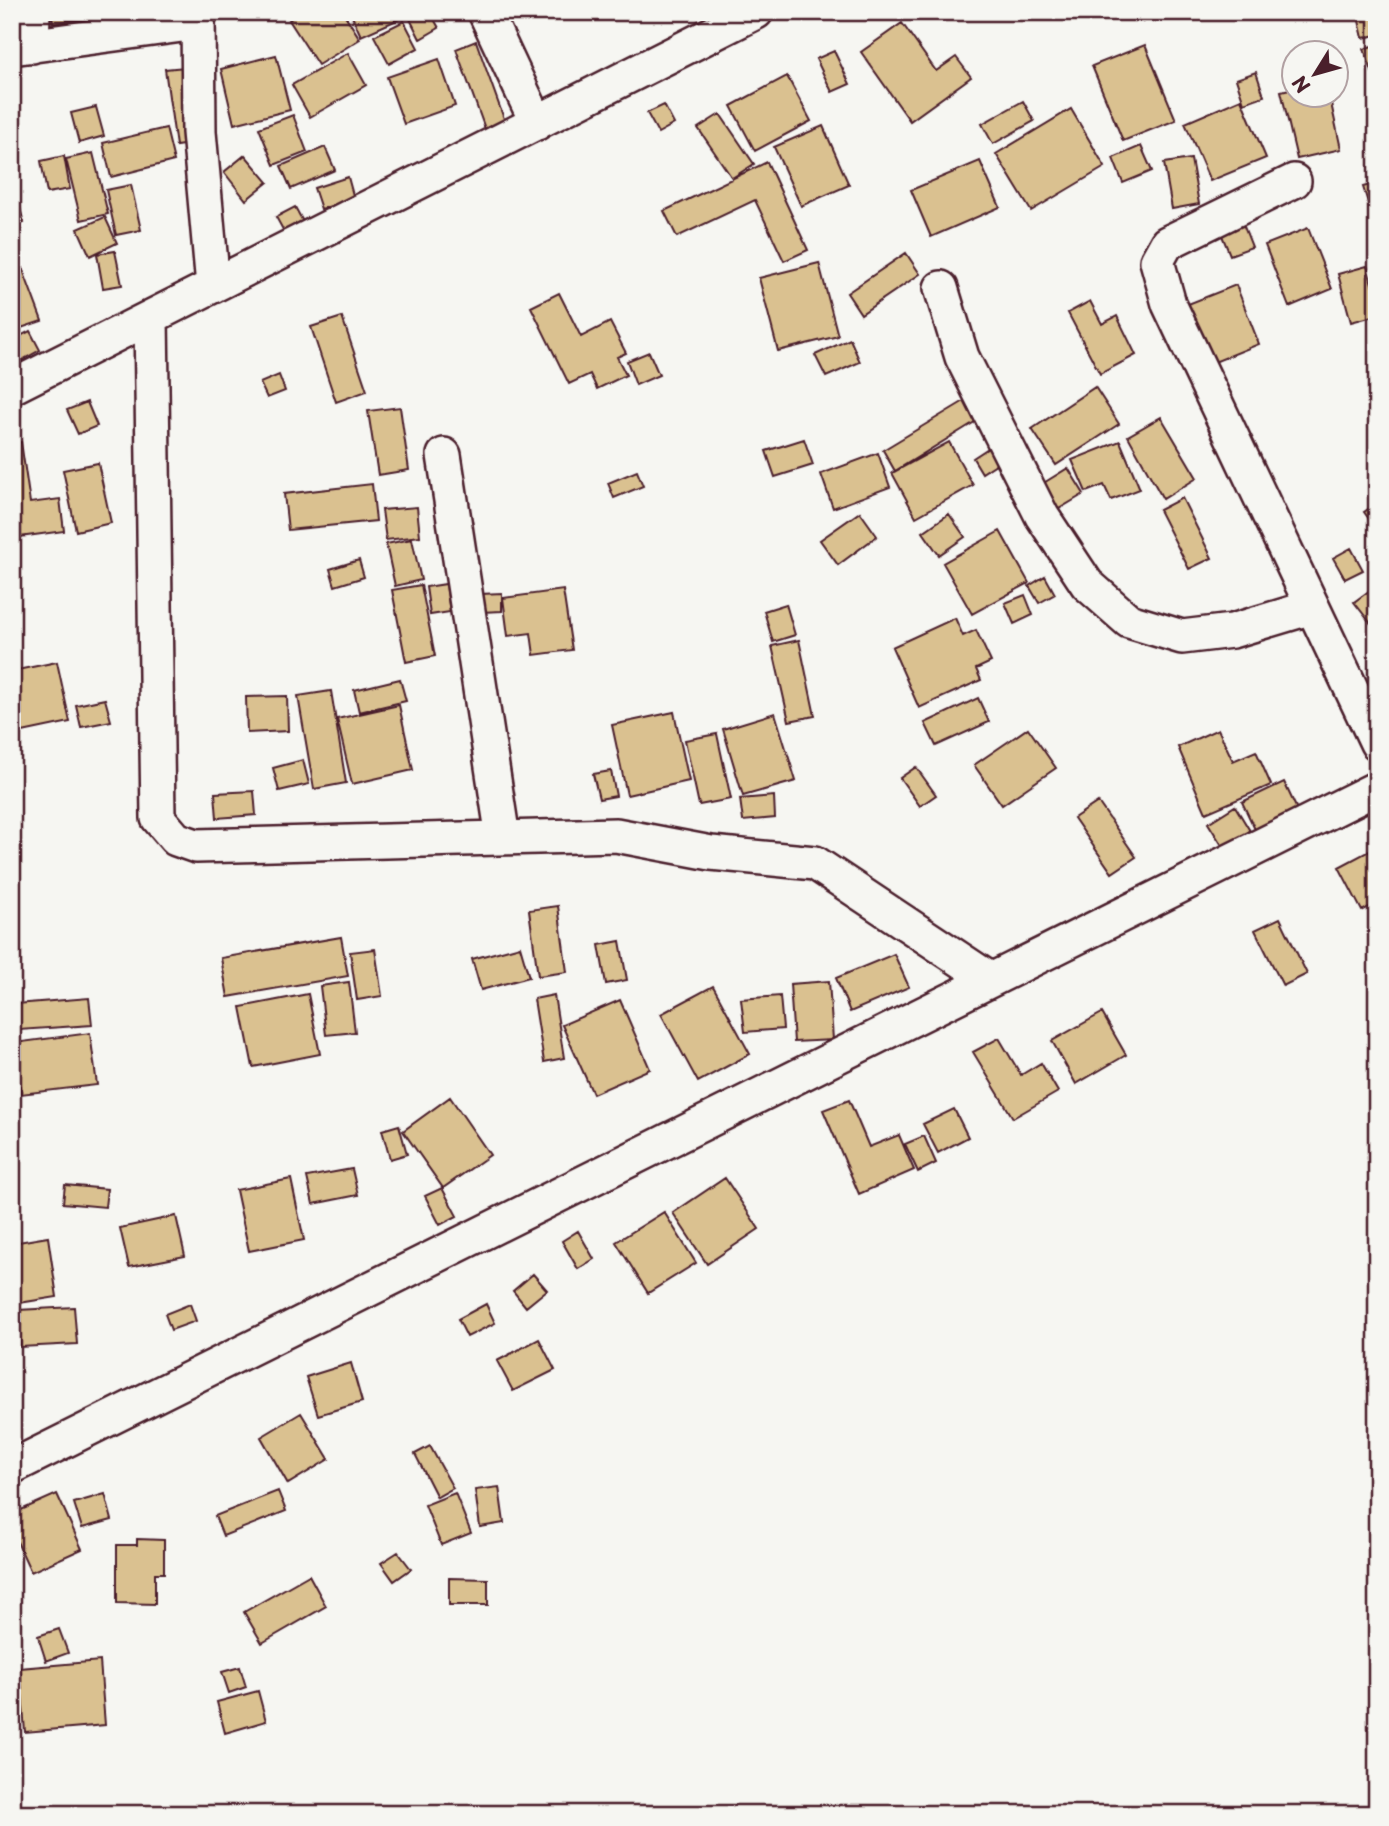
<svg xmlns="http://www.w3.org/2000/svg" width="1389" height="1826" font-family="'Playpen Sans',sans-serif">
<rect width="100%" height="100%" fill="#f6f6f2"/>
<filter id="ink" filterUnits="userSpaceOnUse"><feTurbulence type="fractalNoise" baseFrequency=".0143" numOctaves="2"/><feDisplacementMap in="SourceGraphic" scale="14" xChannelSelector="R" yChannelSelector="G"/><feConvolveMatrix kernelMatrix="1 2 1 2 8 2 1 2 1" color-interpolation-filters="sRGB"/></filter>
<g filter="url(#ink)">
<path fill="#dac190" stroke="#4a1f2b" stroke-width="2" d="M52,12H100L101,17L53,23Z
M301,12H343L360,39L318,65L289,20Z
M350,12H415L361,36Z
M422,12H430L439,28L420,39L410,19Z
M1139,12H1166L1143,22Z
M1357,12H1377V35L1363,38Z
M404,21L418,48L389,64L374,36Z
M902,23L936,71L956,57L971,77L910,121L861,52Z
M476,41L508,130L488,137L456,49Z
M1377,44V85L1364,49Z
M1145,45L1176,120L1123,141L1092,66Z
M834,51L850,84L832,92L816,59Z
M348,53L366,85L310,117L292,85Z
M276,55L290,110L234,124L221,69Z
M439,59L455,106L404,124L387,77Z
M185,67L196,143L176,146L165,69Z
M1256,72L1264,96L1244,103L1236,79Z
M787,76L811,121L755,151L731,106Z
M1294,88V94H1329L1341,149L1297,159L1281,91Z
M1241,99L1266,158L1210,181L1185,123Z
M1023,101L1034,121L993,144L982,124Z
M664,105L674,124L658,133L647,113Z
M96,107L104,136L79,143L71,113Z
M1071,109L1105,167L1031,211L996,154Z
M720,114L754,164L732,178L698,128Z
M293,115L307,152L274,165L259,128Z
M823,126L849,185L801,206L774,147Z
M166,128L174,161L111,177L103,143Z
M1141,146L1152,171L1123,183L1113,158Z
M325,147L335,170L291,189L281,166Z
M93,153L108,214L81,220L66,159Z
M245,155L268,182L246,200L224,172Z
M64,156L70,189L47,193L41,161Z
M1191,159L1199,204L1172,209L1164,163Z
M980,161L1000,207L931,237L911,190Z
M767,162L808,250L784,261L755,200L677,237L664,211Z
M348,177L354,199L321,209L314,188Z
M12,178L24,223L12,226Z
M1377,183V228H1376L1363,187Z
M131,185L141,230L116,235L106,190Z
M295,207L307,229L288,239L276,217Z
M105,217L117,243L90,256L78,229Z
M1243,224L1252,247L1230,255L1221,233Z
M1308,228L1332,289L1289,307L1265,245Z
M115,251L122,285L103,288L97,254Z
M906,253L920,274L861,314L847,293Z
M17,254L42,321L15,330L12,323V256Z
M819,263L838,336L778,351L759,278Z
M1367,266L1377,302V315L1351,322L1338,274Z
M1236,285L1259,344L1212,363L1188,304Z
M559,293L581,337L610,322L626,353L617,357L626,375L597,389L590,374L569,384L531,307Z
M1090,301L1102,324L1117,316L1136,355L1100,374L1068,313Z
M342,317L367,391L336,402L311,327Z
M30,331L40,350L15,364L12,359V340Z
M850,339L860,362L826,377L815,355Z
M649,352L659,375L636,385L627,361Z
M279,375L285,391L267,398L260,383Z
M1095,387L1119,424L1056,465L1032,429Z
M966,400L978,420L895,471L883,450Z
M87,402L97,426L78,434L67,410Z
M400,407L409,470L378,475L368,411Z
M1161,417L1197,478L1163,499L1128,436Z
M804,439L813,465L775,477L766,451Z
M1120,441L1140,489L1111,500L1104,485L1086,492L1072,460Z
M21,442L30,503L60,499L64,531L12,538V443Z
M949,442L973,485L916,517L892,473Z
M990,447L999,462L982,473L973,458Z
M878,453L890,487L833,508L821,474Z
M98,463L111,523L76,531L63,470Z
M1068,468L1084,494L1057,510L1042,484Z
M637,471L643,486L614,498L608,483Z
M372,484L376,521L288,530L284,494Z
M1182,498L1212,558L1189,569L1159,510Z
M1377,503V530L1364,512Z
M417,507L420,536L386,540L382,510Z
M860,512L877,536L838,565L820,540Z
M949,514L965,537L939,555L923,532Z
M1000,531L1029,583L972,614L943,563Z
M412,539L421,580L395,586L386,544Z
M1351,548L1363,570L1345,579L1333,558Z
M359,560L364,577L335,586L330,569Z
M1045,576L1055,594L1039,603L1029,586Z
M446,584L450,612L430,615L426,587Z
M421,585L435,656L406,662L392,590Z
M1377,585V621L1372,625L1354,602Z
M563,590L572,650L534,655L531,633L508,636L503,598Z
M502,593V611L481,612L480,594Z
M1025,595L1033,615L1014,624L1005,603Z
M786,604L795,635L773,642L764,611Z
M955,618L963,636L976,630L991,662L976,669L981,680L919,708L892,647Z
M799,640L815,716L789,721L772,646Z
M57,662L70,722L13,734L12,671Z
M400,679L406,701L359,712L354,690Z
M331,691L346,783L314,789L298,696Z
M287,696L288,731L247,733L246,697Z
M978,698L989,722L936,746L925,723Z
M105,699L111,721L81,727L76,705Z
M399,705L413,770L352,784L337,719Z
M674,712L689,781L627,795L612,725Z
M775,713L796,781L743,796L723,729Z
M1028,728L1056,768L1002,805L974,765Z
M1218,729L1233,761L1256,751L1271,785L1206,813L1178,747Z
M717,734L731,799L699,805L685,740Z
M303,760L309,784L279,791L273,768Z
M916,767L936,795L920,806L900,778Z
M611,771L616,796L599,799L593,774Z
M1284,782L1301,818L1259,838L1242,802Z
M254,791L256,815L217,818L215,793Z
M774,796L775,818L743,821L740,799Z
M1098,802L1136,857L1112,873L1074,818Z
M1235,806L1250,831L1223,847L1208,823Z
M1369,851L1377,867V903L1362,911L1339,867Z
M558,906L567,972L538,976L529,910Z
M1280,918L1307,974L1283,986L1255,930Z
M341,937L348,976L228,997L221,958Z
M620,941L627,980L606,984L599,945Z
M520,946L529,977L481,990L472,959Z
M375,949L382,996L357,1000L350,952Z
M894,954L909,987L850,1012L836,978Z
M829,981L833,1040L794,1042L790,984Z
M349,982L355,1032L326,1035L320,986Z
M713,986L750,1054L698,1082L661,1014Z
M308,994L320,1054L253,1067L241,1007Z
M554,995L564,1058L544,1062L534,999Z
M780,996L783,1029L745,1032L741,999Z
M89,998L92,1025L19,1030L16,1004Z
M620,1000L650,1069L593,1094L562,1025Z
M1102,1013L1126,1055L1076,1084L1052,1041Z
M90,1033L97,1085L21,1094L14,1043Z
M999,1038L1021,1075L1041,1063L1058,1092L1013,1118L973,1052Z
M450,1097L490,1155L443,1188L403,1131Z
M849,1100L869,1147L899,1135L914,1170L859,1194L823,1110Z
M954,1109L968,1137L938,1153L923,1124Z
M399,1125L407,1154L390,1159L382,1130Z
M924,1136L936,1163L918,1172L905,1144Z
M352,1169L358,1195L313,1204L307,1177Z
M725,1178L759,1229L707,1264L673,1213Z
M291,1179L304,1240L249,1251L236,1190Z
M65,1185L107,1189L105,1207L63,1203Z
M442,1188L457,1216L440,1225L425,1196Z
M664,1212L696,1263L648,1293L616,1242Z
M176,1216L185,1256L129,1267L120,1228Z
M578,1231L594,1259L578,1269L562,1241Z
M48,1237L57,1297L19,1303L12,1261V1243Z
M533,1274L547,1290L526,1307L513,1291Z
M190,1304L196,1321L171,1330L165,1314Z
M486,1304L495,1323L467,1337L458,1319Z
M74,1307L77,1344L20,1347L18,1310Z
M539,1339L555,1370L513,1391L497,1361Z
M351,1363L362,1402L318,1415L306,1377Z
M301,1413L329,1459L288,1484L261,1437Z
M430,1446L453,1488L437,1497L415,1454Z
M499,1487L504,1523L480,1527L475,1490Z
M278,1491L286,1511L223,1536L215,1516Z
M455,1493L471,1533L441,1545L425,1505Z
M57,1494L82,1549L31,1572L12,1531V1514Z
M105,1494L112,1520L82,1528L74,1503Z
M137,1539L164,1540V1573H155V1604L117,1603V1545H137Z
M398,1552L411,1569L394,1581L381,1563Z
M12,1559L20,1625L12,1626Z
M309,1575L326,1606L262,1643L244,1612Z
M449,1578L488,1579V1605H449Z
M59,1629L68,1653L46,1661L38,1636Z
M100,1661L105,1725L25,1732L20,1668Z
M240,1667L246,1687L229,1693L222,1672Z
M258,1691L266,1721L225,1733L217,1702Z"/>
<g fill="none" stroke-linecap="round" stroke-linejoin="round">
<defs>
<path id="street" d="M198,12L199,132L213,286
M485,12L537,123
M32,46L33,12
M12,48L197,23
M1294,181L1167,243L1157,261L1169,304L1377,743
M941,288L962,357L1042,516L1087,584L1129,621L1182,637L1232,631L1312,607
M151,317L158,818L176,839L196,846L616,835L711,853L815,863L991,980
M12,387L756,12
M444,455L503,838
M12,1467L1377,788"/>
</defs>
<use href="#street" stroke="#4a1f2b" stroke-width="38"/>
<use href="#street" stroke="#f6f6f2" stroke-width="33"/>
</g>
</g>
<rect width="1389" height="1826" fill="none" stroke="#f6f6f2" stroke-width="42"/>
<rect x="21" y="21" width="1347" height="1784" fill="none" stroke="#4a1f2b" stroke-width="2.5" filter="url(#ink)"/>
<g transform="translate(1315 74) rotate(233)"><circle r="33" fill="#f6f6f2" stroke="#b1a0a2" stroke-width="2"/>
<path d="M0-5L12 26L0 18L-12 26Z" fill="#4a1f2b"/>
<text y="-10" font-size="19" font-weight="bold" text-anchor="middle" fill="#4a1f2b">N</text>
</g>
</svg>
